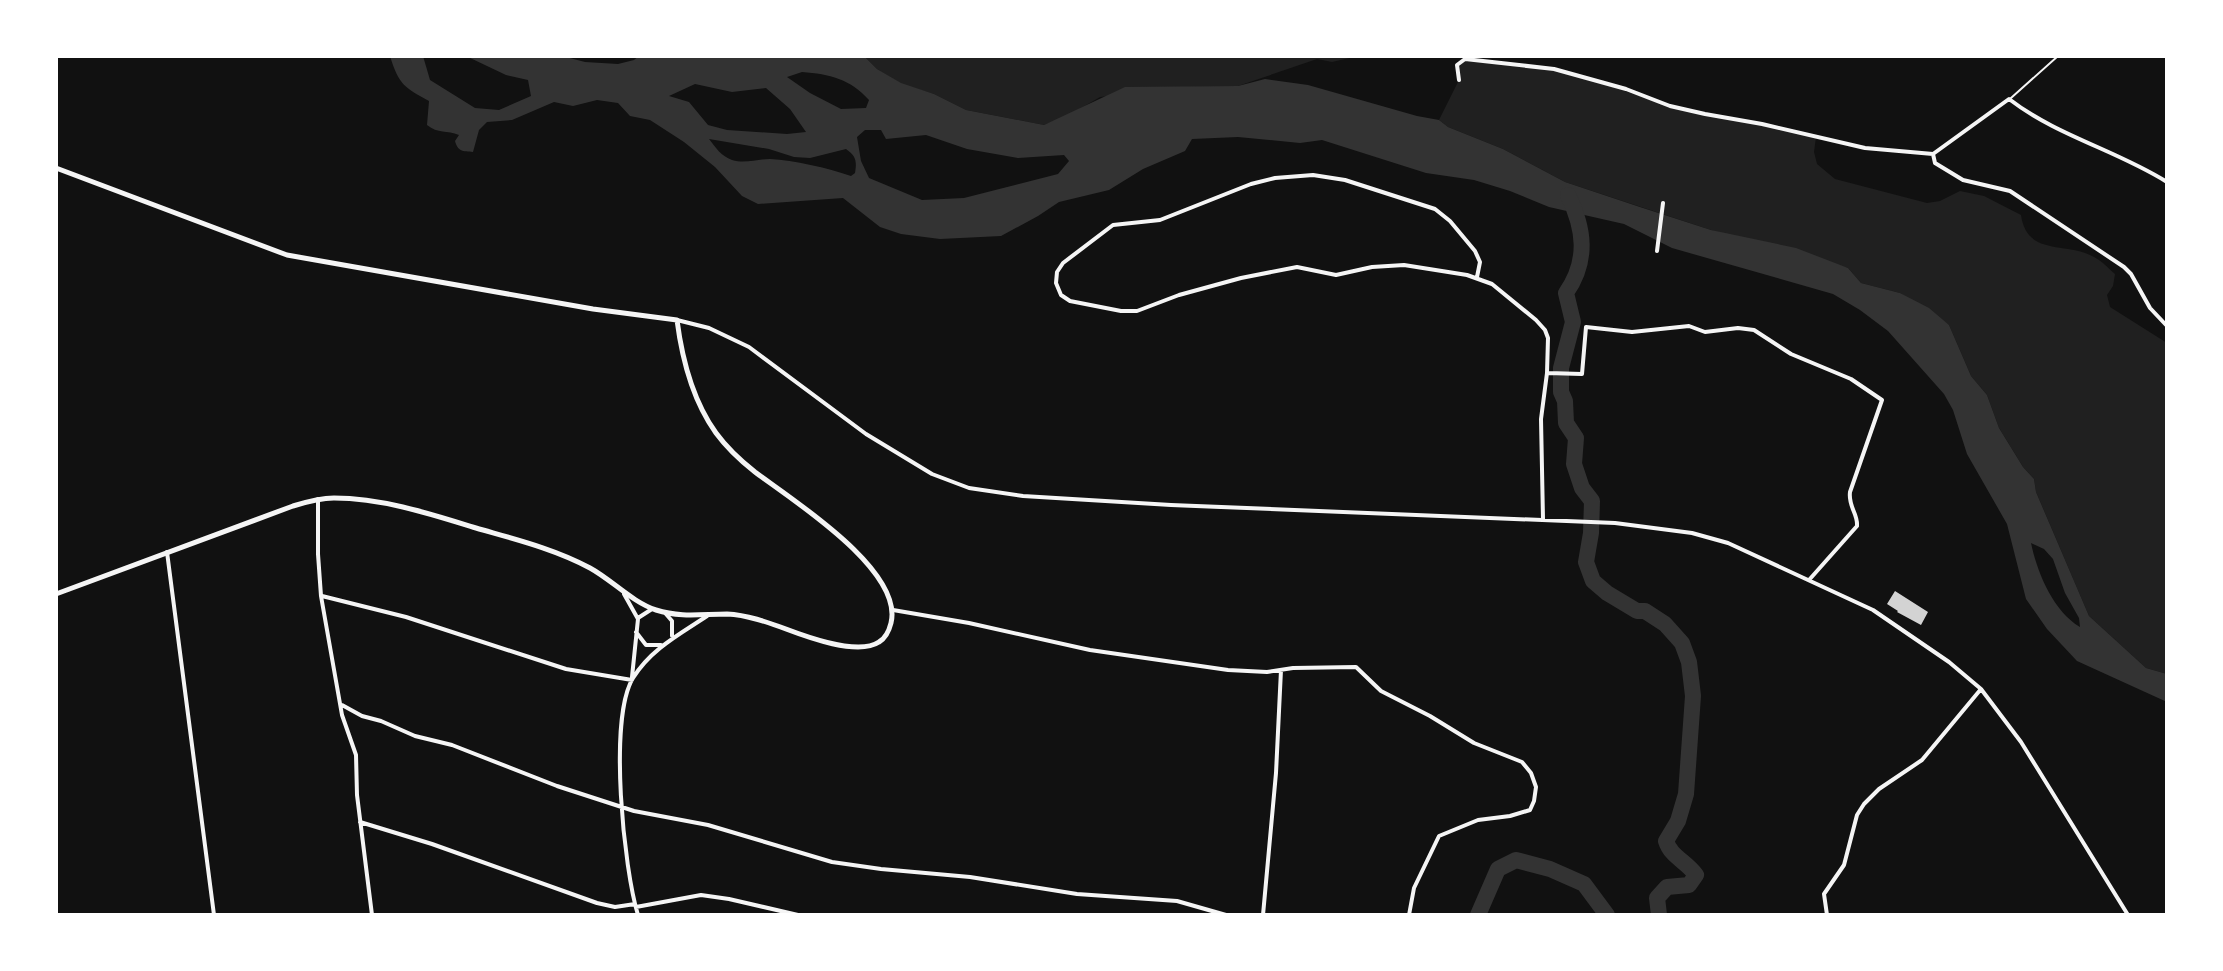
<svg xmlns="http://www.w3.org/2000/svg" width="2223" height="971" font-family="'Fira Sans',sans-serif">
<rect width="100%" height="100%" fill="#111"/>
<path fill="#202020" d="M864,56H1358L1332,62L1317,59L1238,86L1185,87L1100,97L1066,117L1044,125L966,110L934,94L901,84L877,69Z
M1463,60L1567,72L1670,106L1816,137L1814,152L1817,164L1835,179L1927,203L1940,201L1960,191L1984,196L2021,215C2027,257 2066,241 2094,257C2102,261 2108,268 2115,274L2113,286L2107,295L2110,307L2167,343V674L2146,668L2089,616L2036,492L2034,479L2023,467L1999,428L1987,395L1971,376L1949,325L1900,293L1861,283L1848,268L1711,230L1565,182L1503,149L1448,127L1439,120L1459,80L1456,70Z"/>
<path fill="#333" fill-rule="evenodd" d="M390,56H423L430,80L475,108L499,110L531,96L528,80L506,75L466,56H562L585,62L618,64L634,60L639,56H864L877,69L901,83L934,94L966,110L1044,125L1125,87L1238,86L1265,79L1308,85L1417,116L1439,120L1448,127L1503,149L1565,182L1640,207L1711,230L1796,248L1848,268L1861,283L1900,293L1929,308L1949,325L1971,376L1987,395L1999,428L2023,467L2034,479L2036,492L2089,616L2146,668L2167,674V702L2077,661L2047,629L2026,599L2007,524L1967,454L1953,410L1944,394L1888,331L1860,310L1833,294L1672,248L1624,224L1549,207L1510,191L1474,180L1426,173L1322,140L1300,143L1238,137L1192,139L1185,151L1143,169L1109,190L1059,202L1038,216L1001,236L940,239L901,234L880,227L843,198L758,204L742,196L715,167L684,142L650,120L630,116L618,103L597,100L573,106L554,102L512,120L487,122L479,130L473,152C463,151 458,152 455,141L459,135C447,130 438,134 427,125L429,101C404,87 399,85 390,56ZM802,72C830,74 850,79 869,100L866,108L841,109L810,93L787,77ZM695,84L732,92L766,88L790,109L806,132L787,134L727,130L708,125L689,102L669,96ZM865,130H881L886,139L926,135L967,149L1018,158L1064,155L1069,161L1058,174L964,198L922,200L869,178L861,161L857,137ZM709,139L769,149L794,157L810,158L846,149C856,156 857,161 855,173L851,176C827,168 794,160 770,159C757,159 745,164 732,160C721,156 716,148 709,139ZM2031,543L2044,549L2053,559L2065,593L2079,618L2080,627C2053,611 2037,572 2031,543Z"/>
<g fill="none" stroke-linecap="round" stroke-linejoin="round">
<path stroke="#333" stroke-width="16" d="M1568,195C1584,228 1589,260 1566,293L1573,322L1561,368V392L1565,401L1566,423L1576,438L1574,464L1582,488L1592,501L1591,533L1586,562L1593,581L1607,593L1637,611H1645L1665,624L1682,643L1689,662L1693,696L1686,794L1678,821L1666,841C1671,857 1686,861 1696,875L1689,885L1667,887L1657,898L1659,915
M1478,915L1498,869L1516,860L1550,869L1584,884L1607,915"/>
</g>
<path fill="#d3d3d3" d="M1895,591L1928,612L1921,625L1897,612L1898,611L1887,604Z"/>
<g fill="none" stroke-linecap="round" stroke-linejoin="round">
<path stroke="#f5f5f5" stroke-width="2" d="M2011,98L2058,56"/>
<path stroke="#f5f5f5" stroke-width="4" d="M1459,80L1457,65L1465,59L1554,69L1626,89L1670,106L1705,114L1762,124L1865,148L1933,154
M1933,154L1935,163L1963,180L2010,191L2124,267L2131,274L2150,308L2167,326
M1933,154L2009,99C2057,136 2116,150 2167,182
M1657,251L1663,203
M1477,277L1480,262L1475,251L1450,221L1435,209L1345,180L1313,175L1275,178L1251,184L1160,220L1113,225L1063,263L1057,272L1056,283L1061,295L1070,301L1121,311H1137L1179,295L1241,278L1297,267L1336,275L1372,267L1404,265L1467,275L1492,284L1536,320L1545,330L1548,338L1547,373L1541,419L1543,519
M677,320L709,328L749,347L866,434L932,474L969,488L1023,496L1171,505L1615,523L1692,533L1728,543L1873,610L1949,662L1981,689L2021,742L2128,915
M1548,373L1582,374L1586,327L1632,332L1689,326L1705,332L1738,328L1754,330L1791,354L1851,379L1882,400L1850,492C1848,507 1858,513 1857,526L1809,580
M318,499V554L321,596L342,715L356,755L357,795L372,915
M167,552L214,915
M624,594L638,619L632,677
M322,596L406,617L566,669L632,680
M893,610L969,623L1090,650L1228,670L1267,672L1293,668L1356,667L1381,691L1430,716L1474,743L1522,762L1531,773L1536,787L1534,801L1530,810L1510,816L1478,820L1439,836L1414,888L1409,915
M666,614L672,621V636
M638,618L652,609
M636,632L646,645H661
M342,705L362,716L381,721L415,736L452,745L557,786L634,811L708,825L832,862L881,869L970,877L1077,894L1177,901L1226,915
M360,822L432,844L597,903L615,907L635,904
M636,907L701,895L729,899L798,915
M638,915C624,870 608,719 633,678C651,649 680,634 707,616
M1263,915L1276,773L1281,670
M1827,915L1824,894L1844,865L1857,815L1864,804L1879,789L1922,760L1981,689"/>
<path stroke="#f5f5f5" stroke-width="5" d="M56,168L287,255L593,309L677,320C682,359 693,401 716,433C727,448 741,461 755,472C791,499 904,570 891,623C889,631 886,638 879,642C858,656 807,637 786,629C767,622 747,615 727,614C702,614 681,618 656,610C632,602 612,580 590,568C555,549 514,539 476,528C431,514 382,498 334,498C320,498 306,502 293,506L56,594"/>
</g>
<rect width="2223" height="971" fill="none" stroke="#ffffff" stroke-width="116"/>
</svg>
